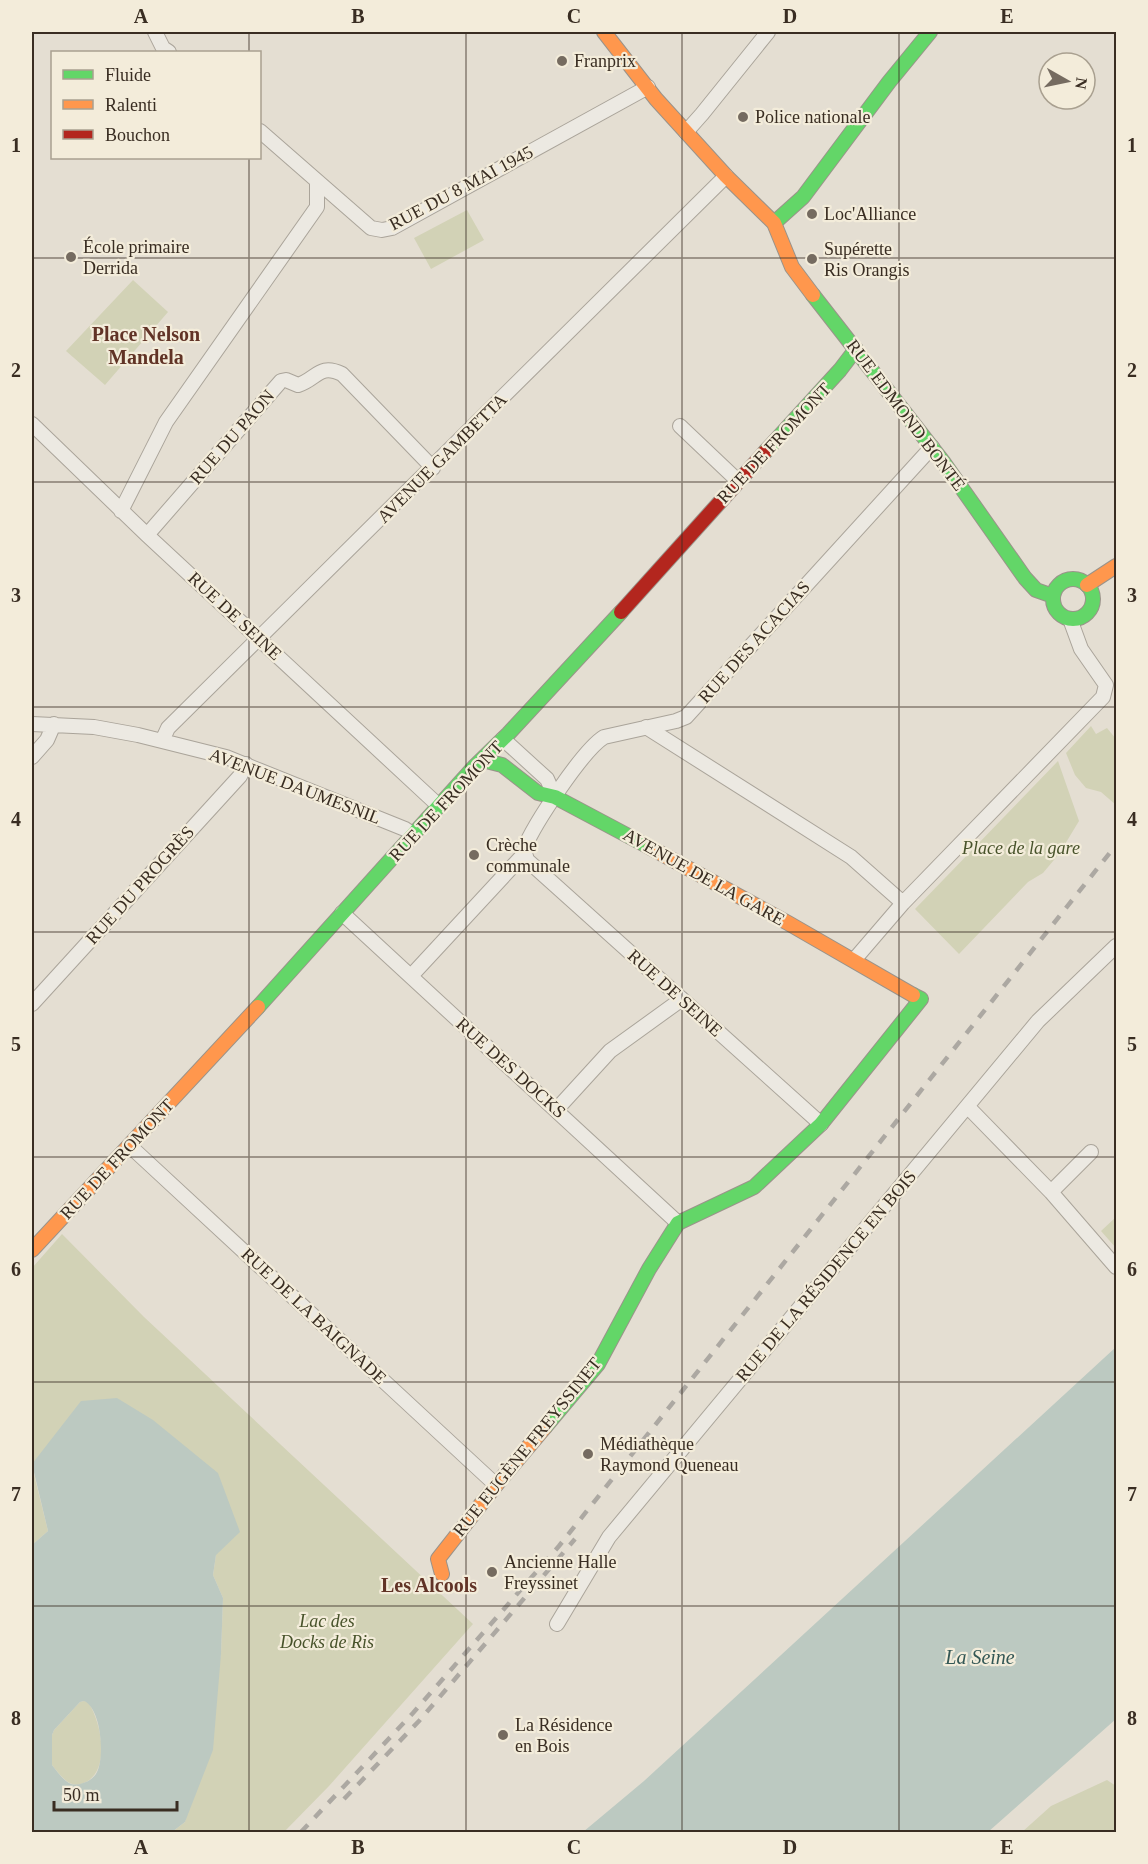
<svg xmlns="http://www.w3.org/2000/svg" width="1148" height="1864" font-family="'Times New Roman',serif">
<rect width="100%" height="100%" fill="#e4ded2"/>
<path fill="#d2d2b6" d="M467,210L484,240L431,269L414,238Z
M133,280L168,312L105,385L66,351Z
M1091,726L1096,734L1107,728L1116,739V805L1101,792L1086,788L1075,775L1066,753Z
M1058,761L1079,821L1059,854L1043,873L1028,882L959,954L915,909Z
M1116,1217V1248L1101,1231Z
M62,1234L144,1317L473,1624L329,1786L284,1832H172L185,1822L221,1654L223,1598L213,1575L216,1555L32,1464V1268Z
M32,1466L48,1531L32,1545Z
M84,1701L88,1702C101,1721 111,1769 86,1782C80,1785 74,1786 68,1782C62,1778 57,1771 52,1765V1735L54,1730L80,1702Z
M1107,1780L1116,1786V1832H1022L1051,1806Z"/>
<path fill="#bcc9c1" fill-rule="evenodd" d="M1116,1347V1719L988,1832H583L644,1781Z
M117,1398L153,1420L218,1473L240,1532L216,1555L213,1575L223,1598L221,1654L213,1750L185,1822L172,1832H32V1545L48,1531L32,1464L81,1401ZM84,1701C101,1708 105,1756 97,1772C95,1777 88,1782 83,1783C78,1785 73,1785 69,1783C62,1779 57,1771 52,1765V1735L54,1730L80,1702Z"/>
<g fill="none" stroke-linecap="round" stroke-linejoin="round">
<defs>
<path id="street" d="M155,32L163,48L169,52
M260,131L371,228L382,230L392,228L648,87
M686,132L702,114L768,32
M32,424L147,535L439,806
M680,426L738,481
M121,511L166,422L317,207V181
M147,535L281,381L286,380L298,385C317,379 319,363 342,374L433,468
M32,724L94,727L138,735L226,757L405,829L414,835
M646,727L851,857L903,903
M503,739L547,779L555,797
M162,741L168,728L726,176
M32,757L47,740L54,724
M342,913L678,1223
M854,960L903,903L1103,697L1106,685L1081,649L1070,619
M411,976L524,854
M32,1004L240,776L246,764
M968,1107L1051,1192L1116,1267
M557,1109L610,1051L682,999
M821,1124L527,860L524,849C534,824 583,750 604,737L676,721L686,717L932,447
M131,1147L496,1485
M1051,1192L1091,1152
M557,1624L609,1537L1038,1021L1116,946"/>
<path id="fast" d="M774,223L803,197L889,82L930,32
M813,295L944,463L1025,578L1036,590L1053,596
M765,452L840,370L856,349
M1053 599a20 20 0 1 1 40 0a20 20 0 1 1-40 0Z
M482,760L502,765L538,793L555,797L651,848
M258,1007L474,767L508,734L621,612
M545,1427L598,1364L649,1269L678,1223L754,1187L821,1124L921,999L913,995"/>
<path id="slow" d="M604,32L656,99L726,176L774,223L792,267L813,295
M1087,585L1116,566
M651,848L788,923L913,995
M32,1250L258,1007
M442,1574L438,1559L496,1485L545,1427"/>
<path id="jam" d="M621,612L765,452"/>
</defs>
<use href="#street" stroke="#aaa49a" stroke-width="16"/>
<use href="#fast" stroke="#9a938a" stroke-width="16"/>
<use href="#slow" stroke="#9a938a" stroke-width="16"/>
<use href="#jam" stroke="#9a938a" stroke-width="16"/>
<use href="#street" stroke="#ece9e2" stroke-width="14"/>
<use href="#fast" stroke="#63d668" stroke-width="14"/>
<use href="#slow" stroke="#ff974d" stroke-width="14"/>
<use href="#jam" stroke="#b3261e" stroke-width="14"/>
<path stroke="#aca8a2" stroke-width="4.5" stroke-dasharray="10 10" stroke-linecap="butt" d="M344,1799L419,1721L575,1539
M301,1832L413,1713L559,1546L1116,845"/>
</g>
<path fill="none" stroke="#392d22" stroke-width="1.5" stroke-opacity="0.55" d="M249,32V52M466,32V1832M682,32V1832M899,32V1832M249,158V1832M32,258H1116M32,482H1116M32,707H1116M32,932H1116M32,1157H1116M32,1382H1116M32,1606H1116"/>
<g fill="#756b60" stroke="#f3ecda" stroke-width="2">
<circle cx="562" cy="61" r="6"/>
<circle cx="743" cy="117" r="6"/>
<circle cx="812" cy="214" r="6"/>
<circle cx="71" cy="257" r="6"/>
<circle cx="812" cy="259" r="6"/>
<circle cx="474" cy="855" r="6"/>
<circle cx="588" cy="1454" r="6"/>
<circle cx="492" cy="1572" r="6"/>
<circle cx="503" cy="1735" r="6"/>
</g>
<g text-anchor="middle" stroke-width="4.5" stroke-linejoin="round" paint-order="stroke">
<g font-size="18" fill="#392d22" stroke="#f3ecda" text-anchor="start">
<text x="574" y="67">Franprix</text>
<text x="755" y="123">Police nationale</text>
<text x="824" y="220">Loc'Alliance</text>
<text x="83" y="253">École primaire<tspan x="83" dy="21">Derrida</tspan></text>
<text x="824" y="255">Supérette<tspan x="824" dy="21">Ris Orangis</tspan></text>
<text x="486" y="851">Crèche<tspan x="486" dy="21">communale</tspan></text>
<text x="600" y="1450">Médiathèque<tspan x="600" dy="21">Raymond Queneau</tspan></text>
<text x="504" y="1568">Ancienne Halle<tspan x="504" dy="21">Freyssinet</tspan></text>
<text x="515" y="1731">La Résidence<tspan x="515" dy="21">en Bois</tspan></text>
</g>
<g font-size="18" fill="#392d22" stroke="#f3ecda">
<text transform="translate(461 188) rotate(-28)" y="6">RUE DU 8 MAI 1945</text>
<text transform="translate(906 415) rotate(53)" y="6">RUE EDMOND BONTÉ</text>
<text transform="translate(232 437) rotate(-49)" y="6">RUE DU PAON</text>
<text transform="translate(774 443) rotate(-47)" y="6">RUE DE FROMONT</text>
<text transform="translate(442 458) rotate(-45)" y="6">AVENUE GAMBETTA</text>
<text transform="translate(235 616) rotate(43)" y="6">RUE DE SEINE</text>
<text transform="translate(754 642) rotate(-48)" y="6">RUE DES ACACIAS</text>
<text transform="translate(295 786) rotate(21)" y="6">AVENUE DAUMESNIL</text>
<text transform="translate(446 801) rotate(-47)" y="6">RUE DE FROMONT</text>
<text transform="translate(704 877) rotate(29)" y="6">AVENUE DE LA GARE</text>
<text transform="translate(140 885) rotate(-48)" y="6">RUE DU PROGRÈS</text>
<text transform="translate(675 993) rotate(42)" y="6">RUE DE SEINE</text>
<text transform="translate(511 1068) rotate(42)" y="6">RUE DES DOCKS</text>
<text transform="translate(117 1159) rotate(-47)" y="6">RUE DE FROMONT</text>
<text transform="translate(826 1276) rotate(-50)" y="6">RUE DE LA RÉSIDENCE EN BOIS</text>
<text transform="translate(314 1316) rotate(43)" y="6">RUE DE LA BAIGNADE</text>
<text transform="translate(527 1447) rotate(-51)" y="6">RUE EUGÈNE FREYSSINET</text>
</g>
<g font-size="18" font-style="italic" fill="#48532b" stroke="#f3ecda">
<text x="1021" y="854">Place de la gare</text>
<text x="327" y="1627">Lac des<tspan x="327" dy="21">Docks de Ris</tspan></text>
</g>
<g font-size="20" font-weight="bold" fill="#613326" stroke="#f3ecda">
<text x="146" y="341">Place Nelson<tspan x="146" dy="23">Mandela</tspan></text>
<text x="429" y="1592">Les Alcools</text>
</g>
<g font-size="20" font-style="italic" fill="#335755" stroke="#f3ecda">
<text x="980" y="1664">La Seine</text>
</g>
</g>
<rect width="1148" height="1864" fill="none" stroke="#f3ecda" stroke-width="66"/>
<rect x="51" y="51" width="210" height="108" fill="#f3ecda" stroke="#a9a090" stroke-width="1.5"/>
<rect x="63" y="70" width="30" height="9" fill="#63d668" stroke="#a9a090" stroke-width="1.5"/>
<text x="105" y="81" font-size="18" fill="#392d22">Fluide</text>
<rect x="63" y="100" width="30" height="9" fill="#ff974d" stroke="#a9a090" stroke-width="1.5"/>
<text x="105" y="111" font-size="18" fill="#392d22">Ralenti</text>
<rect x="63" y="130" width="30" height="9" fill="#b3261e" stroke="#a9a090" stroke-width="1.5"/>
<text x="105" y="141" font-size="18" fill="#392d22">Bouchon</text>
<g transform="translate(1067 81) rotate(99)"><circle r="28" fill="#f3ecda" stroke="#a9a090" stroke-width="1.5"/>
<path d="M0-4.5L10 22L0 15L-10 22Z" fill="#756b60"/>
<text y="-9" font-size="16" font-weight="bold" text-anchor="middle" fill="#392d22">N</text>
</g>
<path d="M54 1801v9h123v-9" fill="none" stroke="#392d22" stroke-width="3"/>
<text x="63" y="1801" font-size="18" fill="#392d22" stroke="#f3ecda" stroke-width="4.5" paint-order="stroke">50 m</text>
<rect x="33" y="33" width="1082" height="1798" fill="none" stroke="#392d22" stroke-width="2"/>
<g font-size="20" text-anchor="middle" font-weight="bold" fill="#392d22">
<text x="141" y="23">A</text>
<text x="358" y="23">B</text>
<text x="574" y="23">C</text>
<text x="790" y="23">D</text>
<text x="1007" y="23">E</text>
<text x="16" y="152">1</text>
<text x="1132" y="152">1</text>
<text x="16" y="377">2</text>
<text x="1132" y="377">2</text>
<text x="16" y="602">3</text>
<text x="1132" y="602">3</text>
<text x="16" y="826">4</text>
<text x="1132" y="826">4</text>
<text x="16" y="1051">5</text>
<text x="1132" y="1051">5</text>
<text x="16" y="1276">6</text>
<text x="1132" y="1276">6</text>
<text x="16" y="1501">7</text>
<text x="1132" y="1501">7</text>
<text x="16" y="1725">8</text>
<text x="1132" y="1725">8</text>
<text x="141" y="1854">A</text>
<text x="358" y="1854">B</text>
<text x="574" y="1854">C</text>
<text x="790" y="1854">D</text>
<text x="1007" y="1854">E</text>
</g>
</svg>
